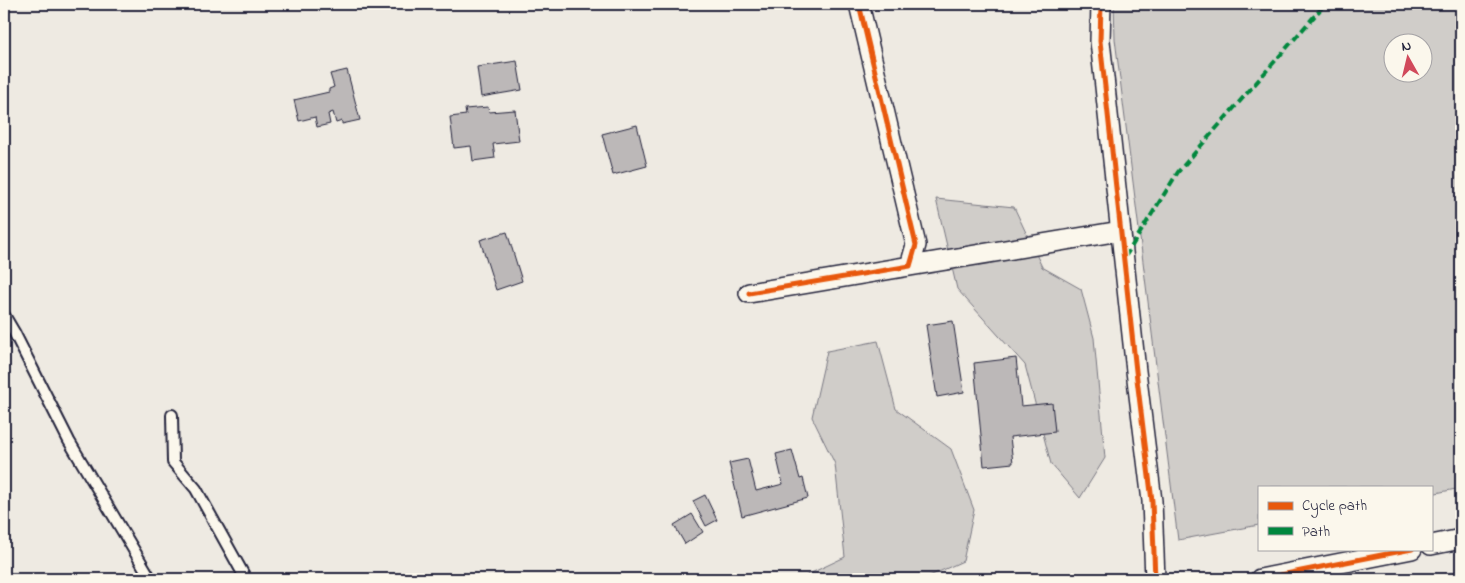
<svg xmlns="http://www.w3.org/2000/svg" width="1465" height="583" font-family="'Indie Flower',sans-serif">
<rect width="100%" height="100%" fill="#eeeae2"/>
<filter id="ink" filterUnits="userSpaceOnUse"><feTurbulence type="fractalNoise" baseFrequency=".02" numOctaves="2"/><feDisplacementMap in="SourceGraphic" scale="10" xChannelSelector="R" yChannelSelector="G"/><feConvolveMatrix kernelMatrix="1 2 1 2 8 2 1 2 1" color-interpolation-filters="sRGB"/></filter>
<g filter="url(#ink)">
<path fill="#d0cdc9" stroke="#797882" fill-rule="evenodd" d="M1114,4H1461V488L1431,494V487H1259V525L1178,540L1115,39ZM1392,42H1422V72H1392Z
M936,199L1014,207L1042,267L1081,289L1094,338L1105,458L1080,498L1051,464L1025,365L957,289Z
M878,341L896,409L951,449L974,510L963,561L923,579H803L807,575L845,557L835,464L812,417L827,351Z
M1461,571V579H1415Z"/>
<path fill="#bcb8b8" stroke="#22223b" d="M517,61L522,90L481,97L477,67Z
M347,70L360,120L342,124V121L336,123L333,112L328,114L330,124L317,127L315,117L299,121L294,100L329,92V89L334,87L330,74Z
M488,107L489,112L515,110L519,141L493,144L495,158L473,161L471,146L454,148L450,117L466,115L465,109Z
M637,125L647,166L613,175L602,134Z
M507,232L522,281L496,290L480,240Z
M953,321L964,392L937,397L926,325Z
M1016,358L1021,406L1052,403L1055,432L1010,437L1013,463L984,466L974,363Z
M792,450L800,479L803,478L808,498L742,516L729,463L748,459L756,491L783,484L776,454Z
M705,495L717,520L706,526L693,501Z
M692,514L703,532L685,544L674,525Z"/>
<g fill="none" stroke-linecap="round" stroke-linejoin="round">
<defs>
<path id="lane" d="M4,315L14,332L69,441L151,579
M172,415L173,462L196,489L246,579"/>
<path id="street" d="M1101,4L1100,41L1136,371L1152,501L1155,579
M910,266L1120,231
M749,293L910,266L916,245L859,4
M1431,545L1461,539
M1260,579L1412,549"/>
</defs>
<use href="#lane" stroke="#22223b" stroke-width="14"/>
<use href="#street" stroke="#22223b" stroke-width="22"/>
<use href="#lane" stroke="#fbf7ec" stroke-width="10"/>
<use href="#street" stroke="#fbf7ec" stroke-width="19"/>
<path stroke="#00873e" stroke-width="4" stroke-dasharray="8 4" stroke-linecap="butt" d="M1125,257L1178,172L1325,4"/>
<defs>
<path id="cycleway" d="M1101,4L1100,41L1136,371L1152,501L1155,579
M749,293L910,266L916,245L859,4
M1260,579L1412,549"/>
</defs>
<use href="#cycleway" stroke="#fbf7ec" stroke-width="8"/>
<use href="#cycleway" stroke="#e8590c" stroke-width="5"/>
</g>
</g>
<rect width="1465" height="583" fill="none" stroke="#fbf7ec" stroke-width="20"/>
<rect x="10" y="10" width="1445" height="563" fill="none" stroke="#22223b" stroke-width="2" filter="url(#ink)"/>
<rect x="1258" y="486" width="175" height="65" fill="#fbf7ec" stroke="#a4a2a5"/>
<rect x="1268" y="502" width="25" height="8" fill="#e8590c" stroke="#a4a2a5"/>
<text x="1302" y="510" font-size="15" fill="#22223b">Cycle path</text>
<rect x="1268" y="527" width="25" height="8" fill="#00873e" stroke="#a4a2a5"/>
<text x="1302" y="536" font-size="15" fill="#22223b">Path</text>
<g transform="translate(1408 58) rotate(352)"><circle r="24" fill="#fbf7ec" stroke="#a4a2a5"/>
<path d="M0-4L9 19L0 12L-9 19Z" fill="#d1495b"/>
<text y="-8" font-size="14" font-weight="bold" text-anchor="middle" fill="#22223b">N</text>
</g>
</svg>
